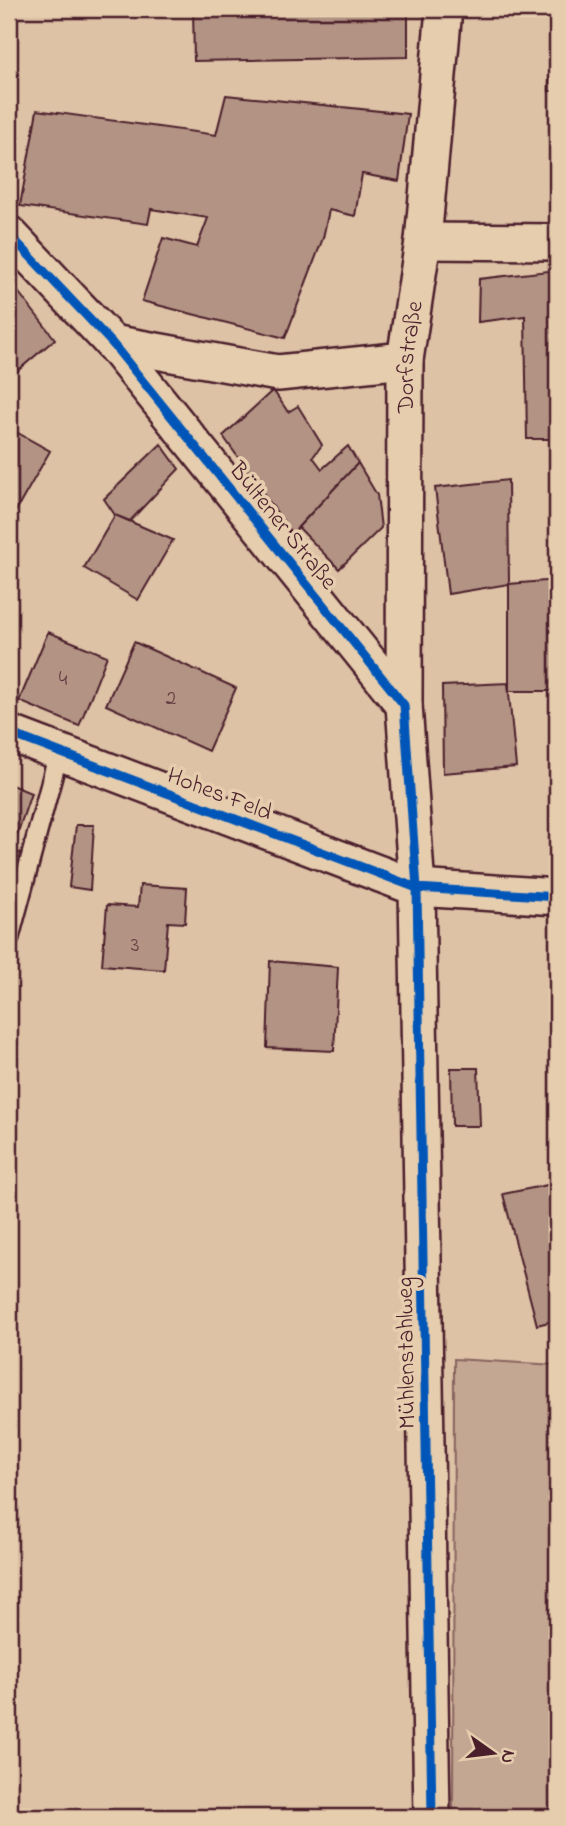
<svg xmlns="http://www.w3.org/2000/svg" width="566" height="1826" font-family="'Indie Flower',sans-serif">
<rect width="100%" height="100%" fill="#ddc2a6"/>
<filter id="ink" filterUnits="userSpaceOnUse"><feTurbulence type="fractalNoise" baseFrequency=".0143" numOctaves="2"/><feDisplacementMap in="SourceGraphic" scale="14" xChannelSelector="R" yChannelSelector="G"/><feConvolveMatrix kernelMatrix="1 2 1 2 8 2 1 2 1" color-interpolation-filters="sRGB"/></filter>
<g filter="url(#ink)">
<path fill="#c4a792" stroke="#87635e" stroke-width="2" d="M454,1359L557,1365V1817H453Z"/>
<path fill="#b39484" stroke="#4a1f2b" stroke-width="2" d="M193,9H408V57L194,61Z
M556,9H557V91H549Z
M226,95L408,114L399,181L362,174L355,216L329,210L323,238L285,338L142,301L163,238L197,247L208,218L151,209L148,224L20,206L37,110L216,135Z
M557,270V439H527L525,316L478,322L479,279Z
M9,280L55,339L9,378Z
M273,390L288,412L298,406L322,445L313,457L322,469L348,446L358,463L292,534L223,436Z
M9,428L50,451L9,523Z
M161,444L179,469L130,521L115,515L104,499Z
M358,463L377,495L381,528L339,569L298,527Z
M508,480L509,584L448,594L435,488Z
M115,515L173,540L138,600L84,568Z
M557,580V691H509V584Z
M48,632L107,656L79,726L19,701Z
M134,642L236,688L208,751L106,705Z
M508,683L516,767L443,773L442,686Z
M9,784L31,793L12,850L9,849Z
M76,825H94L90,890L69,887Z
M9,849L22,854L9,892Z
M140,885L187,888L185,923L168,922L164,970L102,965L107,905L138,907Z
M270,961L338,967L334,1051L267,1048Z
M451,1068H478L480,1126H452Z
M557,1183V1320L537,1325L503,1194Z"/>
<g fill="none" stroke-linecap="round" stroke-linejoin="round">
<defs>
<path id="service" d="M9,939L59,752"/>
<g id="minor">
<path d="M9,234L112,343L404,705"/>
<path d="M423,241L557,242"/>
<path d="M112,343L278,373L405,360"/>
<path d="M9,733L417,888L557,897"/>
<path id="s1" d="M432,1817L417,888L404,705L405,360L423,241L444,9"/>
</g>
</defs>
<use href="#service" stroke="#4a1f2b" stroke-width="23"/>
<use href="#minor" stroke="#4a1f2b" stroke-width="40"/>
<use href="#service" stroke="#e6cdae" stroke-width="18"/>
<use href="#minor" stroke="#e6cdae" stroke-width="35"/>
<defs>
<path id="cycleway" d="M9,234L112,343L404,705L417,888L432,1817
M9,733L417,888L557,897"/>
</defs>
<use href="#cycleway" stroke="#e6cdae" stroke-width="13"/>
<use href="#cycleway" stroke="#0057b8" stroke-width="9"/>
</g>
</g>
<g text-anchor="middle" stroke-width="7" stroke-linejoin="round" paint-order="stroke">
<g font-size="21" fill="#643c41">
<text x="63" y="685">4</text>
<text x="171" y="704">2</text>
<text x="135" y="951">3</text>
</g>
<g font-size="24" fill="#4a1f2b" stroke="#e6cdae">
<text dy="8" stroke="none"><textPath href="#s1" startOffset="1461">Dorfstraße</textPath></text>
<text transform="translate(284 525) rotate(51)" y="8">Bültener Straße</text>
<text transform="translate(220 793) rotate(21)" y="8">Hohes Feld</text>
<text transform="translate(405 1353) rotate(-91)" y="8">Mühlenstahlweg</text>
</g>
</g>
<rect width="566" height="1826" fill="none" stroke="#e6cdae" stroke-width="35"/>
<rect x="18" y="18" width="531" height="1791" fill="none" stroke="#4a1f2b" stroke-width="2.5" filter="url(#ink)"/>
<g transform="translate(493 1753) rotate(104)" stroke="#e6cdae" stroke-width="5" paint-order="stroke">
<path d="M0-5L12 26L0 18L-12 26Z" fill="#4a1f2b"/>
<text y="-10" font-size="19" font-weight="bold" text-anchor="middle" fill="#4a1f2b">N</text>
</g>
</svg>
